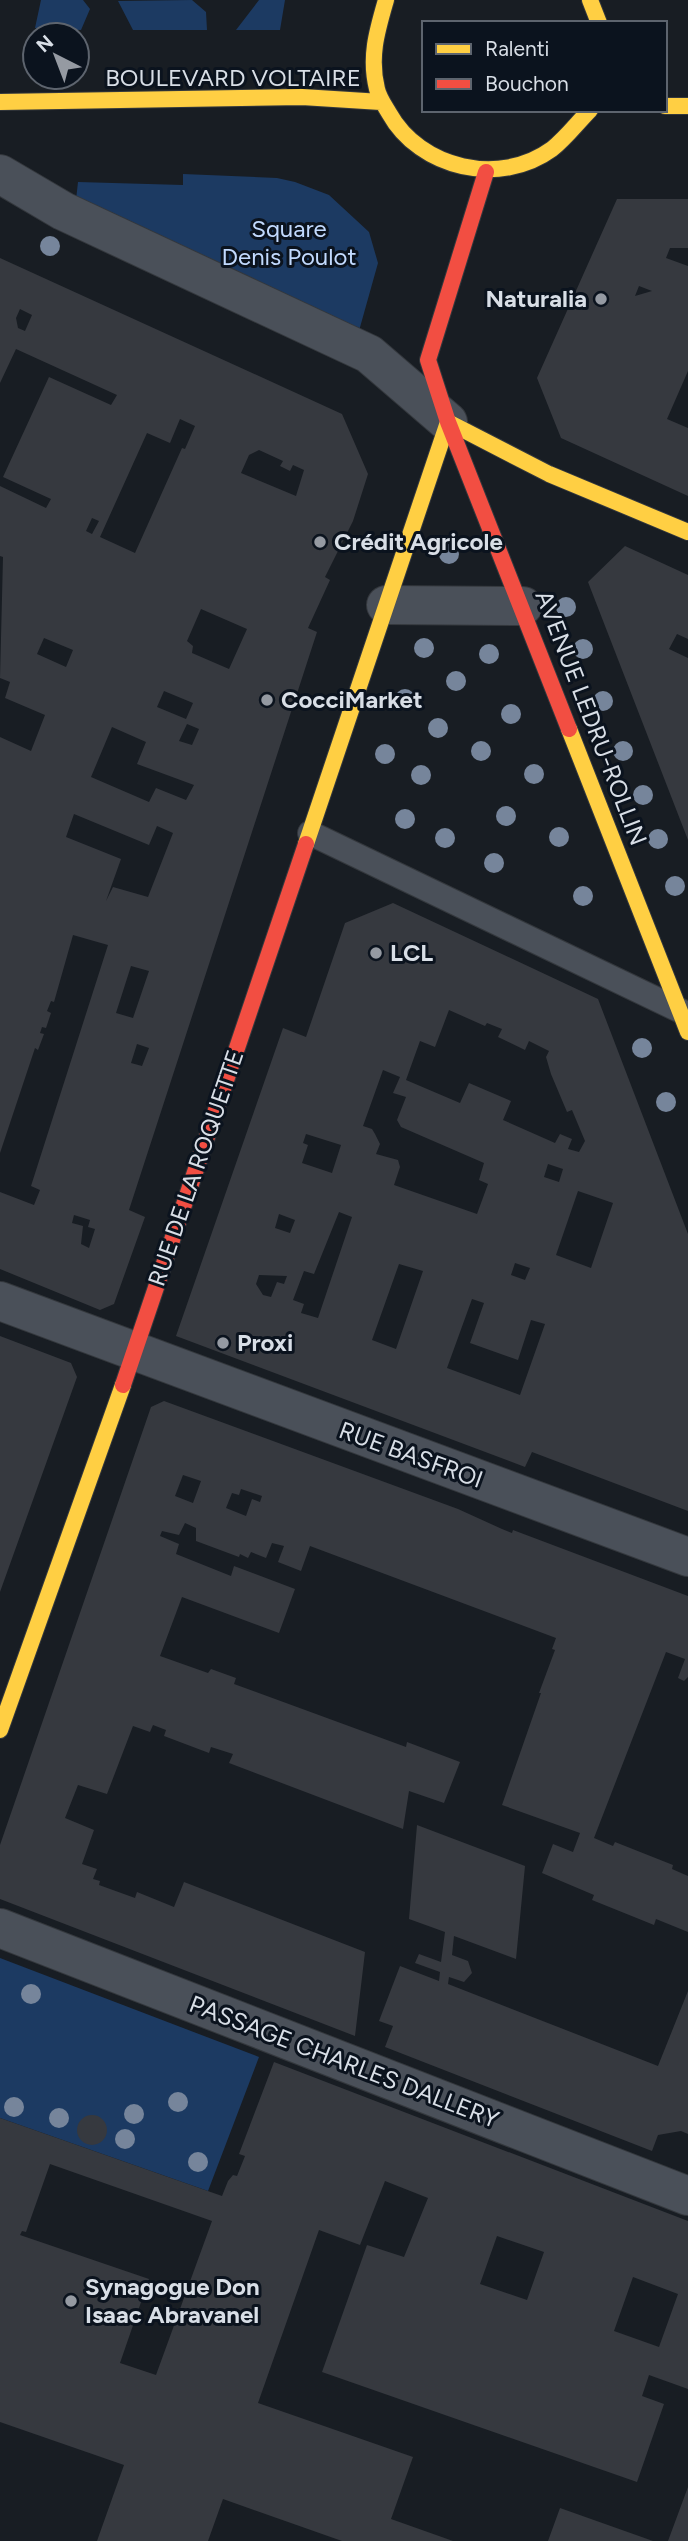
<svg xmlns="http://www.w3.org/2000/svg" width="688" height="2541" font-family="Figtree,sans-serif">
<rect width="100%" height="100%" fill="#181d23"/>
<path fill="#1c3a62" d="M41,0H83L90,9L81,30L35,28Z
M192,0L206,12L207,30H133L118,1Z
M259,0H285L280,30H236Z
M183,174L277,178L295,182L329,195L369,232L378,263L357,338L75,209L78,182L183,185Z
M0,1958L259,2057L208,2191L0,2118Z"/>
<path fill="#36393f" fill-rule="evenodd" d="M617,199H688V248H670L666,258L688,266V371L667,419L688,428V496L561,438L537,378ZM639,286L652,291L635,296Z
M0,258L342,414L368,474L353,521L325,577L330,580L308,628L317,632L129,1210L145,1217L114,1304L100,1310L0,1269V1192L34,1205L40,1190L31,1186L108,945L73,935L54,1002L51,1001L47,1011L51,1013L46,1028L42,1027L40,1033L44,1034L38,1050L35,1048L0,1153V737L31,751L45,715L5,698L10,682L0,678L3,557L0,556V486L46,508L51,499L3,477L49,377L111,405L117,395L16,349L0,383ZM20,309L32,315L25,331L18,328L16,318ZM180,419L195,426L185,449L182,448L135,553L100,537L147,433L170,443ZM259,450L283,461L280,466L290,471L293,465L304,470L296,496L241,473L249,455ZM92,518L99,521L92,534L86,531ZM201,609L247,629L229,669L192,653L193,646L187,641ZM44,638L73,650L66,667L37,654ZM164,691L193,703L186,719L157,707ZM187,724L199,729L192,745L179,741ZM112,727L146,742L137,764L194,785L186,800L156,788L149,802L91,777ZM74,814L149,845L157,826L173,833L148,897L113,887L106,901L121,859L66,837ZM131,966L149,971L133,1018L116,1013ZM137,1044L149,1048L142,1066L131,1063ZM74,1215L90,1220L88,1227L95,1229L89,1248L81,1244L83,1226L72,1223Z
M625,546L688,575V639L677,634L669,649L688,658V840L588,582Z
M393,903L598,999L688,1234V1511L532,1452L525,1467L176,1336L283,1028L306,1037L345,923ZM449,1010L485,1026L487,1023L502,1029L498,1037L525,1050L529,1041L549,1051L546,1057L551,1074L567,1112L572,1110L585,1141L579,1152L568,1149L572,1139L560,1134L555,1143L503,1120L511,1101L469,1083L460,1103L406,1080L420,1041L435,1047ZM383,1070L400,1077L393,1093L406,1097L397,1120L401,1127L484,1163L479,1180L488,1184L477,1214L394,1185L400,1167L398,1160L376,1154L380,1144L375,1134L372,1129L363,1126ZM306,1134L341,1145L332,1173L302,1163L308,1145L303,1143ZM548,1164L563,1169L559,1182L544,1177ZM578,1191L613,1203L591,1268L556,1255ZM339,1212L352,1217L318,1318L301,1313L304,1304L293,1300L304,1271L314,1274ZM279,1214L295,1220L290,1233L275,1228ZM515,1263L530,1268L525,1280L511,1275ZM399,1264L423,1271L396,1349L372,1340ZM259,1275L287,1276L284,1284L277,1282L271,1297L263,1295L256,1284ZM472,1299L484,1303L470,1343L518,1360L531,1320L545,1324L520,1395L447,1368Z
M0,1336L71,1363L77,1377L0,1592Z
M164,1401L458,1509L502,1529L512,1533L513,1530L688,1596V1677L684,1681L678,1678L685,1659L666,1652L594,1838L613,1846L615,1842L673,1865L672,1869L688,1876V1932L656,1919L654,1925L592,1900L594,1895L542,1873L553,1844L573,1852L580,1833L502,1805L541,1693H539L555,1650L552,1649L556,1638L310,1546L301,1571L278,1562L284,1546L272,1543L266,1558L251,1552L248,1558L240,1554L239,1557L196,1541V1528L185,1523L179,1535L162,1531L160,1536L179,1544L176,1554L231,1576L234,1566L295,1589L279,1633L182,1597L160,1656L208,1673L211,1669L236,1678L234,1684L406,1747L407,1742L460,1762L444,1803L409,1791L403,1829L229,1763L233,1754L211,1747L209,1753L164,1736L166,1730L153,1725L150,1732L133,1726L107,1794L78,1785L65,1818L94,1830L82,1864L97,1869L93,1879L100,1881L99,1885L135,1898L137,1892L174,1907L184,1882L365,1952L355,2036L0,1899V1845L151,1407ZM183,1475L201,1481L193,1503L175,1496ZM241,1489L262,1496L260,1502L252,1499L246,1516L226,1508L232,1493L239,1495Z
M417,1825L525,1866L516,1959L454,1936L452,1955L468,1961L472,1973L464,1982L449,1977L448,1984L658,2066L688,1991V2134L681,2131L658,2135L652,2151L385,2047L393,2026L379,2021L400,1966L439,1981L440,1972L415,1963L419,1954L441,1962L445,1932L409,1919Z
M274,2062L688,2221V2389L649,2375L642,2396L664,2404L637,2482L322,2372L367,2245L404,2257L428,2198L385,2181L360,2245L319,2230L258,2403L413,2457L391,2519L453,2541H342L223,2499L208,2541H97L124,2465L0,2422V2118L222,2196L228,2181L233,2175L237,2176L245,2156L239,2154ZM50,2164L212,2221L156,2375L120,2363L149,2279L20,2235L22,2231L26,2232ZM497,2236L544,2252L527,2300L480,2284ZM633,2277L678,2294L659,2347L614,2331Z
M77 2130a15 15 0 1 1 30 0a15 15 0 1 1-30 0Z
M688,2487V2541H668Z
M560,2508L653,2541H548Z"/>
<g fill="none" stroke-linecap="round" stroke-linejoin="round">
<defs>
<path id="lane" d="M310,833L681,1011"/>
<path id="street" d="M0,174L63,211L369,354L448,422
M386,605L523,606
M0,1301L688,1557
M0,1928L688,2196"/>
<path id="slow" d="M386,0C377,31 369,57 377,89C379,98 385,106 389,113C420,169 500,187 552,149C566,138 578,122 590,110
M590,0L599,23
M0,102L302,97L381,102
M665,106H688
M448,422L549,474L688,532
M569,729L688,1032
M306,844L448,422
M0,1730L123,1385"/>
<path id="jam" d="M486,172L428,360L448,422L569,729
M123,1385L306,844"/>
</defs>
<use href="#lane" stroke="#34383d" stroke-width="26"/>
<use href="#street" stroke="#34383d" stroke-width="40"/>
<use href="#slow" stroke="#34383d" stroke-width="18"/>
<use href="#jam" stroke="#34383d" stroke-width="18"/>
<use href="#lane" stroke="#4a5059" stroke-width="24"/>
<use href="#street" stroke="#4a5059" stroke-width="38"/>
<use href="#slow" stroke="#ffcf43" stroke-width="16"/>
<use href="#jam" stroke="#f24e42" stroke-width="16"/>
</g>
<g fill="#76859b">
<circle cx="50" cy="246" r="10"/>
<circle cx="449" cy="554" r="10"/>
<circle cx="566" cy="607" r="10"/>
<circle cx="424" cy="648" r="10"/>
<circle cx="583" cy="649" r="10"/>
<circle cx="489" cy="654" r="10"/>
<circle cx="456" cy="681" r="10"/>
<circle cx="405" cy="699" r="10"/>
<circle cx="603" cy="701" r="10"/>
<circle cx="511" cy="714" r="10"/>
<circle cx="438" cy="728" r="10"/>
<circle cx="481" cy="751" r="10"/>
<circle cx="623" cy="751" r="10"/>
<circle cx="385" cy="754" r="10"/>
<circle cx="534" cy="774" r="10"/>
<circle cx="421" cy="775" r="10"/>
<circle cx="643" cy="795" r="10"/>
<circle cx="506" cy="816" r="10"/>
<circle cx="405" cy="819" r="10"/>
<circle cx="559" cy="837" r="10"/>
<circle cx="445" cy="838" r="10"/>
<circle cx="658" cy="839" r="10"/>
<circle cx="494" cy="863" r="10"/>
<circle cx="675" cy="886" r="10"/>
<circle cx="583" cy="896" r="10"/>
<circle cx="642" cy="1048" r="10"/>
<circle cx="666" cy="1102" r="10"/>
<circle cx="31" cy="1994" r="10"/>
<circle cx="178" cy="2102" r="10"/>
<circle cx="14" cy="2107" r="10"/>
<circle cx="134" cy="2114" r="10"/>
<circle cx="59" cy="2118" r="10"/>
<circle cx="125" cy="2139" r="10"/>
<circle cx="198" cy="2162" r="10"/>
</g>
<g fill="#959aa2" stroke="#0b131e" stroke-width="2.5">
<circle cx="601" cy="299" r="7"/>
<circle cx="320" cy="542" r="7"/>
<circle cx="267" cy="700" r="7"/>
<circle cx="376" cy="953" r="7"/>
<circle cx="223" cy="1343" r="7"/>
<circle cx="71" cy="2301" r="7"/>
</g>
<g text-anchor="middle" stroke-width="6" stroke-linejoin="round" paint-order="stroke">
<g font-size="24" fill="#d8dee6" stroke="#0b131e">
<text x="233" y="86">BOULEVARD VOLTAIRE</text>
<text transform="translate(591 718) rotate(69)" y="8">AVENUE LEDRU-ROLLIN</text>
<text transform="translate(196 1168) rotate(-71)" y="8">RUE DE LA ROQUETTE</text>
<text transform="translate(411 1455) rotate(20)" y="8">RUE BASFROI</text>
<text transform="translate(344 2062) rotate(21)" y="8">PASSAGE CHARLES DALLERY</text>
</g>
<g font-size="24" fill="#c2dafe" stroke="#0b131e">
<text x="289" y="237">Square<tspan x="289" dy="28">Denis Poulot</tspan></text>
</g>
<g font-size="24" font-weight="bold" fill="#d8dee6" stroke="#0b131e" text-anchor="start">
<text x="587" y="307" text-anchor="end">Naturalia</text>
<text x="334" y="550">Crédit Agricole</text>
<text x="281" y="708">CocciMarket</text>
<text x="390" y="961">LCL</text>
<text x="237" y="1351">Proxi</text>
<text x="85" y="2295">Synagogue Don<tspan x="85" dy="28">Isaac Abravanel</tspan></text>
</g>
</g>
<rect x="422" y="21" width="245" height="91" fill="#0b131e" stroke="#5d646e" stroke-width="2"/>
<rect x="436" y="44" width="35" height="10" fill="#ffcf43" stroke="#5d646e" stroke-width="2"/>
<text x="485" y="56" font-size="21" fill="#d8dee6">Ralenti</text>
<rect x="436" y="79" width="35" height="10" fill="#f24e42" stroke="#5d646e" stroke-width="2"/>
<text x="485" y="91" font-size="21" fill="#d8dee6">Bouchon</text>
<g transform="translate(56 56) rotate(318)"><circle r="33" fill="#0b131e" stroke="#5d646e" stroke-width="2"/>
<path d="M0-5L12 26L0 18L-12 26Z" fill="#959aa2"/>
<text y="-10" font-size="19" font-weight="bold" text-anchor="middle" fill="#d8dee6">N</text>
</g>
</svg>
